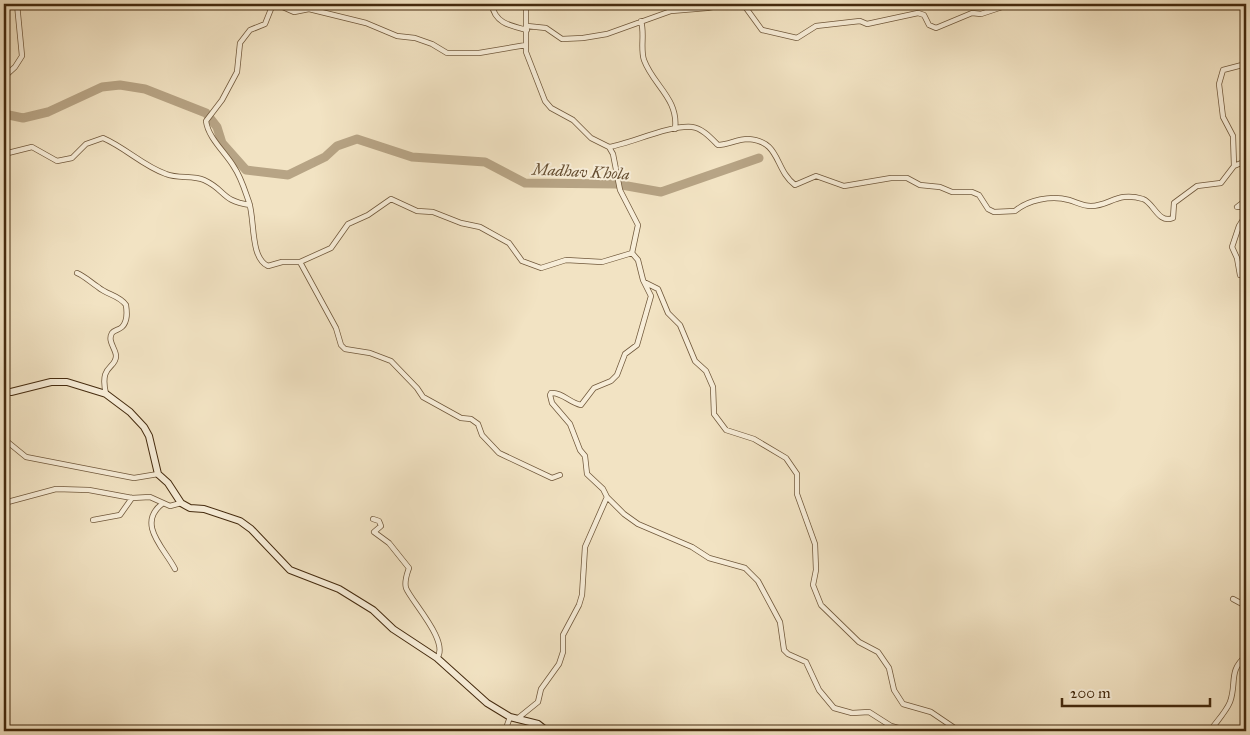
<svg xmlns="http://www.w3.org/2000/svg" width="1250" height="735" font-family="'IM FELL Great Primer',serif">
<rect width="100%" height="100%" fill="#f2e3c3"/>
<filter id="stains"><feTurbulence type="fractalNoise" baseFrequency=".004" numOctaves="4"/><feColorMatrix values="0 0 0 0 .2 0 0 0 0 .09 0 0 0 0 .02 0 0 0 .5 -.17"/></filter>
<radialGradient id="worn" r=".72"><stop offset=".6" stop-color="#630" stop-opacity="0"/><stop offset="1" stop-color="#630" stop-opacity=".3"/></radialGradient>
<g fill="none" stroke-linecap="round" stroke-linejoin="round">
<path stroke="#b7a485" stroke-width="9" d="M4,114L23,118L48,112L102,87L120,85L145,89L206,113L217,127L222,143L246,170L288,175L325,157L337,146L357,139L412,157L485,162L525,183L616,184L661,192L759,158"/>
<defs>
<path id="street" d="M273,4L265,24L250,30L240,43L237,72L222,100L206,121C208,138 226,153 234,167C241,177 245,191 249,202C255,220 250,258 268,266L282,262H300L336,328L341,345L345,349L370,353L391,361L417,388L423,397L461,418L471,419L478,424L482,435L499,453L552,478L560,475
M276,4L294,12L309,9L366,23L397,36L415,38L432,44L447,53H479L526,45
M492,4C494,23 511,26 527,30
M526,4V52L545,101L551,108L573,120L591,138L609,147L613,154L620,190L638,225L632,253L638,260L643,280L651,296L637,345L625,354L617,375L611,381L594,388L581,405C570,403 562,392 551,393L550,395L552,403L570,424L580,450L585,456L587,474L603,489L607,497L624,514L638,524L692,547L709,558L745,568L758,581L780,622L784,650L788,654L806,662L819,690L834,708L852,713L869,712L891,726L909,731
M739,4L746,8L762,30L797,38L816,26L860,21L867,24L918,13L924,15L929,25L936,28L972,13L981,14L1011,4
M641,21C645,34 640,48 644,60C653,85 679,99 675,129
M527,26L546,28L562,39L583,38L607,34L671,11L707,8L729,4
M4,77L15,67L22,56L17,4
M609,147C632,143 669,125 692,127C702,128 711,138 718,145C728,145 737,139 748,139C781,141 774,169 795,185L816,176L844,186L891,178H907L920,185L940,187L952,192H972L979,195L988,209L994,212L1015,211C1028,200 1051,195 1069,200C1076,202 1083,206 1091,206C1110,206 1117,191 1143,199C1154,203 1158,224 1173,218L1174,203L1197,186L1221,183L1234,166L1233,136L1223,117L1219,84L1223,70L1246,64
M4,156L8,153L32,147L57,161L72,158L86,144L103,138C126,148 143,166 166,174C178,179 193,175 204,180C226,190 221,201 250,205
M1234,166L1246,161
M1246,200L1237,207L1246,206
M1246,215L1239,226L1232,247L1237,258L1240,275L1246,267
M300,262L331,248L348,224L368,215L391,199L417,211L433,212L461,223L480,227L509,243L522,261L541,268L566,260L602,262L632,253
M77,273C86,277 90,282 98,287C107,295 119,295 126,305C127,312 128,321 122,327C119,330 114,330 112,333C107,341 116,349 116,356C116,369 99,364 106,394
M646,283L658,289L668,313L680,325L695,361L706,371L713,387L714,414L726,430L754,439L786,458L797,474V494L815,544L816,570L813,585L821,605L859,642L878,652L889,668L894,690L903,704L931,712L959,731
M4,439L26,457L134,478L158,474
M4,503L56,489L89,490L132,498L150,497L170,506L181,503
M162,504C136,524 165,549 175,569
M373,519L379,521L381,526L374,532L389,543L409,568C407,574 404,581 406,588C411,601 450,642 437,658
M93,520L120,515L132,498
M1233,599L1246,606
M517,719L538,702L541,689L559,664L563,652V635L579,605L582,595L585,547L607,497
M505,731L510,717
M1150,731L1182,728L1186,731
M1210,731C1216,722 1226,712 1230,702C1237,683 1228,671 1246,656"/>
<path id="secondary" d="M4,392H11L51,382H67L106,394L130,412L144,427L149,436L158,474L168,483L181,503L190,508L204,509L240,521L251,529L290,570L339,589L373,610L393,629L437,658L487,703L510,717L538,724L547,731"/>
</defs>
<use href="#street" stroke="#70583b" stroke-width="6"/>
<use href="#secondary" stroke="#442a0e" stroke-width="8"/>
<use href="#street" stroke="#f7edd8" stroke-width="4.5"/>
<use href="#secondary" stroke="#f7edd8" stroke-width="6"/>
</g>
<g text-anchor="middle" stroke-width="4" stroke-linejoin="round" paint-order="stroke">
<g font-size="16" font-style="italic" fill="#664f32" stroke="#f7edd8">
<text transform="translate(581 171) rotate(3)" y="6">Madhav Khola</text>
</g>
</g>
<rect width="1250" height="735" fill="none" stroke="#f2e3c3" stroke-width="20"/>
<rect x="5" y="5" width="1240" height="725" fill="none" stroke="#442a0e" stroke-width="2.5"/>
<rect x="10" y="10" width="1230" height="715" fill="none" stroke="#442a0e"/>
<path d="M1062 698v8h148v-8" fill="none" stroke="#442a0e" stroke-width="2.5"/>
<text x="1070" y="698" font-size="15" fill="#442a0e" stroke="#f7edd8" stroke-width="4" paint-order="stroke">200 m</text>
<rect width="100%" height="100%" filter="url(#stains)"/>
<rect width="100%" height="100%" fill="url(#worn)"/>
</svg>
